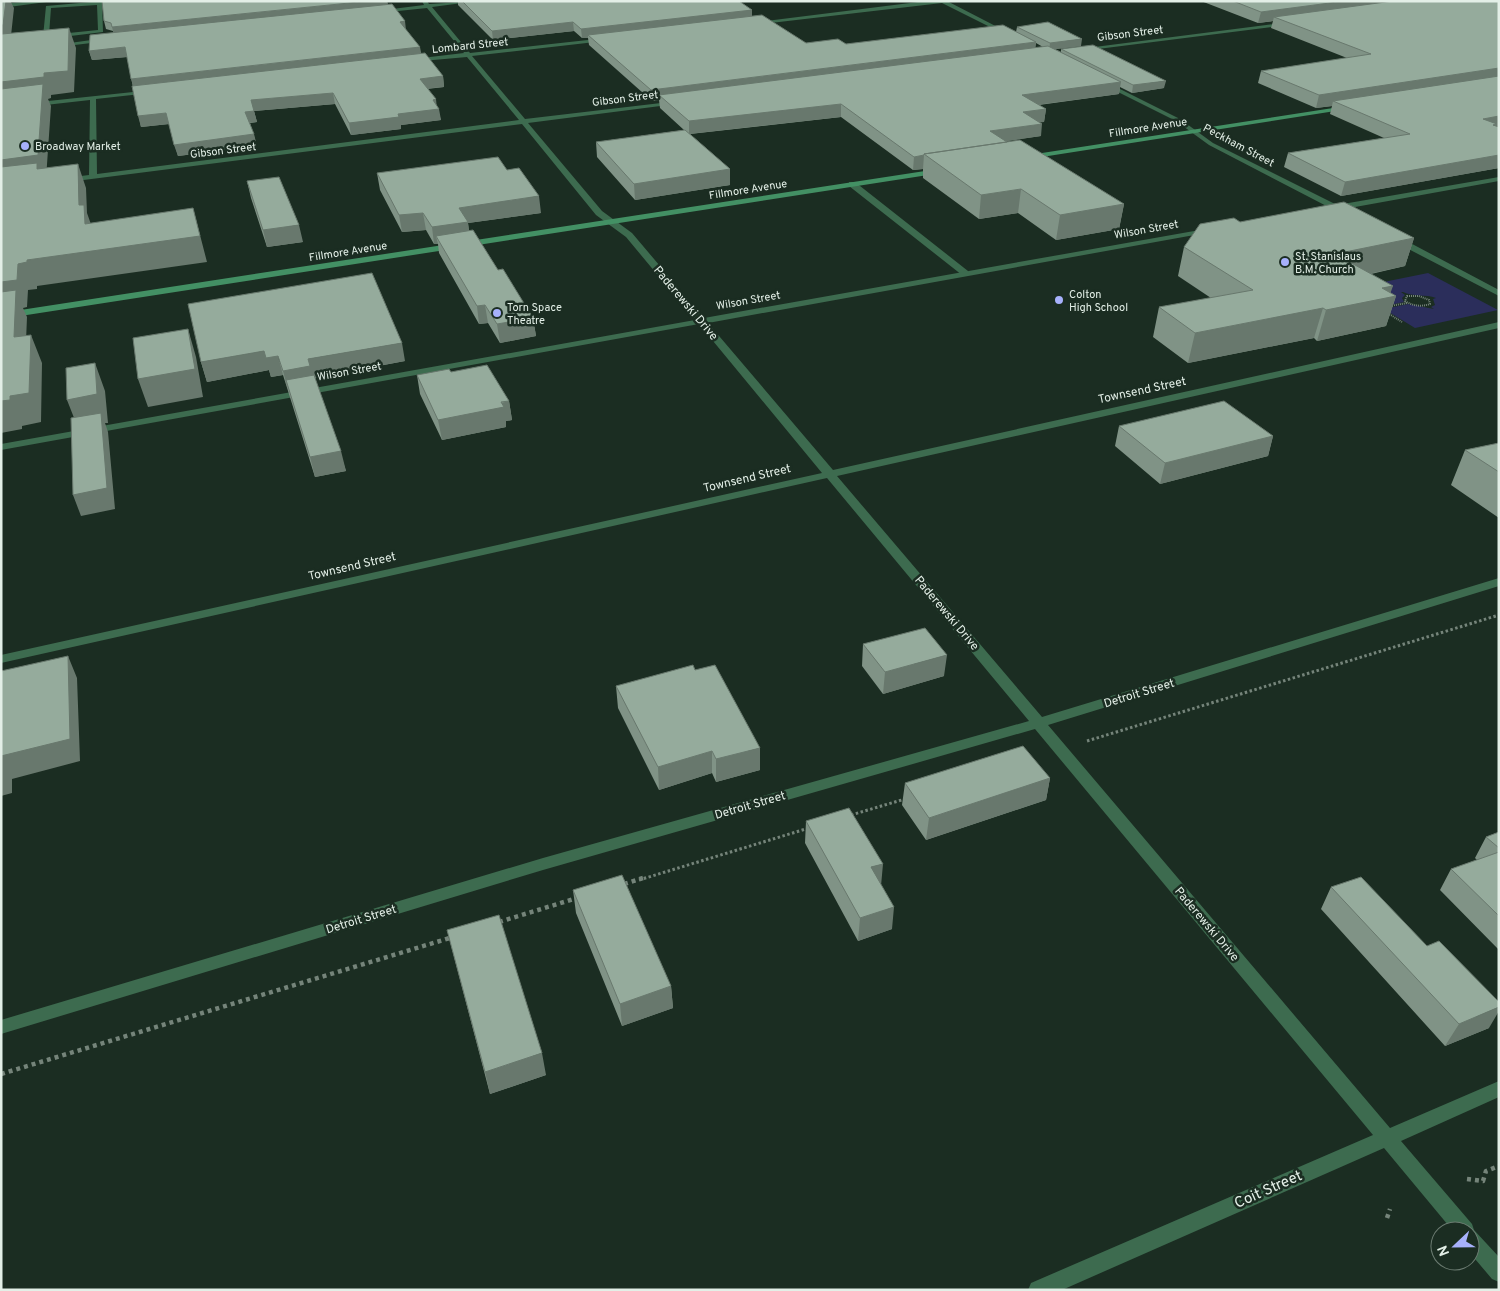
<svg xmlns="http://www.w3.org/2000/svg" width="1500" height="1291" font-family="Overpass,sans-serif">
<rect width="100%" height="100%" fill="#1b2d22"/>
<path fill="#2b2e5b" d="M1428,273L1498,310L1415,328L1384,309L1408,304L1434,309L1431,307L1435,305L1433,299L1436,298C1426,294 1413,297 1403,292H1401L1405,295L1402,298L1404,302L1380,307L1349,289Z"/>
<g fill="none" stroke-linecap="round" stroke-linejoin="round">
<path stroke="#75847a" stroke-width="2" stroke-dasharray="1 1" stroke-linecap="butt" d="M1407,296H1419L1429,300L1430,304C1421,307 1413,306 1405,301Z
M1390,306L1407,303
M1386,312L1402,322"/>
<path stroke="#75847a" stroke-width="3" stroke-dasharray="2.5 2.5" stroke-linecap="butt" d="M1087,741L1499,615
M851,815L905,799
M639,880L809,828"/>
<path stroke="#75847a" stroke-width="4.5" stroke-dasharray="4 4" stroke-linecap="butt" d="M624,884L643,878
M499,922L577,898
M1,1074L453,937
M1467,1179L1483,1181L1486,1171L1499,1166
M1387,1218L1390,1209"/>
<path fill="#3d6b4f" fill-rule="evenodd" d="M102,1L103,32L46,39L43,37L46,6ZM97,5L98,30L49,35L51,8Z
M849,182H855L968,271V275H962L849,186Z"/>
<path fill="#3d6b4f" fill-rule="evenodd" d="M34,1H54L1,8V4Z
M422,1H427L429,4L478,1L432,7L470,53L606,38L604,41L472,56L525,119L678,101V103L676,104L528,123L602,211L632,233L704,318L1211,228L1215,230L1211,232L708,323L833,470L1499,322V328L837,476L1042,717L1499,578V586L1048,725L1390,1128L1499,1081V1097L1401,1141L1472,1224L1474,1230L1499,1257V1282L1492,1279L1470,1253V1231H1453L1384,1148L1062,1290H1028L1031,1283L1373,1135L1035,729L543,870L1,1034V1020L543,858L1029,721L827,478L1,663V655L822,473L699,324L1,450V444L695,320L626,237L596,215L522,124L68,182H65V178L89,175L90,100L1,110V106L152,90L150,93L96,99L97,174L519,120L467,57L411,62L413,59L464,53L427,8L379,13L376,11L424,5Z
M926,1H947L1011,34L1006,35L942,3L753,25L750,23Z
M1290,22L1288,25L1082,51L1079,49Z
M106,38L108,41L58,47L55,45Z
M1106,82L1180,119L1213,143L1337,205L1499,177V181L1344,209V212H1338L1209,145L1176,121L1104,85Z
M1393,237H1399L1499,290V296L1393,241Z"/>
<path fill="#439064" fill-rule="evenodd" d="M1346,106L1348,107V109L1029,159L1026,157L1029,155Z
M938,169H941V173L1,319V313Z"/>
</g>
<path fill="#809386" fill-rule="evenodd" d="M102,1H387L388,5L406,30L421,54L443,76L444,87L427,89L436,105L441,120L401,125V129L351,135L335,104L254,111L257,122L250,123L257,146L178,156L169,124L141,127L127,57L92,60L89,51L114,33L113,31L106,29L104,21Z
M458,1H739L752,16L806,43L846,44L1016,32L1017,27L1081,46L1055,49L1061,52V49L1164,88L1132,93L1120,87L1119,94L1039,105L1046,109L1044,122H1040L1041,136L1006,141L1124,204L1119,229L1056,240L1018,213L979,219L923,178V169L913,170L841,117L690,134L730,169V185L635,200L597,157L596,142L684,130L660,108L659,100L652,101L589,45L588,38H582L574,31L493,40L458,5ZM1036,43L1043,47L1035,48Z
M1201,1H1499V168L1341,196L1284,167L1288,153L1384,138L1330,114L1332,106L1316,108L1258,83L1261,71L1347,58L1271,28L1273,21L1258,23Z
M507,170L541,213L468,223L469,231L533,318L536,336L500,343L488,323L479,324L439,253L438,244H434L426,230L402,232L380,190L377,173Z
M247,181L303,242L267,247L251,198Z
M1240,222L1414,238L1405,266L1371,274L1391,293L1396,296L1386,326L1317,341L1314,338L1188,363L1153,337L1159,307L1211,298L1178,276L1184,247Z
M405,361L315,378L346,471L315,477L283,375L271,377L269,370L207,382L201,362Z
M451,372L509,401L512,420L506,421V427L442,440L420,394L417,375Z
M1119,426L1273,436L1268,456L1160,484L1115,446Z
M1499,443V518L1451,485L1465,450Z
M863,644L944,676L883,694L862,666Z
M695,670L760,770L716,782L712,773L659,790L618,708L616,686Z
M1050,778L1046,800L926,840L902,805L905,783Z
M806,821L881,885L892,929L858,941L805,843Z
M1499,832V950L1440,890L1451,869L1477,860L1475,858L1486,837Z
M1331,887L1489,1028L1445,1046L1321,909Z
M573,890L671,986L673,1008L622,1026L576,913Z
M447,930L546,1075L490,1094Z"/>
<path fill="#68786d" d="M1,1H13L11,2L14,8L10,45L1,46Z
M369,1H387L388,7L114,35L112,27Z
M1345,1H1428L1274,17L1273,21L1258,23L1261,12Z
M752,10V19L588,35V38H582L581,29Z
M405,21L406,30L400,22Z
M573,22L574,31L493,40L492,31Z
M69,28L76,48L74,92L51,95V98L48,99L51,106L46,179L1,185V82L44,73Z
M1082,39L1081,46L1049,50L1050,43Z
M1036,42L1035,52L659,95V100L652,101L651,90Z
M125,47L127,57L92,60L89,51Z
M420,47L422,57L134,89L131,79Z
M1499,68V80L1333,101L1332,106L1316,108L1319,95Z
M443,76L444,87L422,89L420,79Z
M1166,81L1164,88L1132,93L1133,85Z
M1121,82L1119,94L1021,107L1022,95Z
M333,93L335,104L254,111L257,122L248,123L245,112L251,100Z
M436,99L437,109H439L441,120L401,125V129L351,135L349,123L398,114Z
M841,104V117L689,134V121Z
M1046,109L1044,122L1021,125L1023,112Z
M166,113L169,124L141,127L138,116Z
M1499,116V129L1483,119Z
M1042,124L1041,136L988,144L990,131Z
M254,134L257,146L178,156L174,145Z
M924,155L923,169L913,170L914,157Z
M1499,155V168L1341,196L1345,182Z
M78,164L86,188L87,213L93,230L85,224L79,205Z
M730,169V185L635,200L634,184Z
M1021,189L1018,213L979,219L981,195Z
M539,196L541,213L468,223L470,239L436,236L438,244H434L432,227L459,208Z
M1124,204L1119,229L1056,240L1060,215Z
M193,208L207,262L37,286V289L28,290L27,307L23,308L27,317L25,366L1,311V282L18,264L27,260Z
M423,213L426,230L402,232L399,215Z
M299,225L303,242L267,247L263,230Z
M1414,238L1405,266L1327,283L1335,254Z
M1393,286L1389,297L1396,296L1386,326L1317,341L1326,310L1382,288Z
M485,305L488,323L479,324L477,306Z
M1323,308L1314,338L1188,363L1195,333Z
M533,318L536,336L500,343L497,324Z
M188,329L196,357L203,397L148,407L138,379Z
M31,335L42,363L41,422L22,426V429L1,433V401L10,396Z
M402,343L405,361L313,378L286,380L288,390L283,371L308,359Z
M264,351L278,356L283,375L271,377L269,370L207,382L201,362Z
M95,363L105,391L108,423H105L108,432L115,509L81,516L73,495L78,428L67,400Z
M509,401L512,420L506,421V427L442,440L438,420Z
M1273,436L1268,456L1160,484L1165,463Z
M341,451L346,471L315,477L310,457Z
M947,655L944,676L883,694L885,672Z
M68,656L77,678L80,761L12,779V793L1,796V756Z
M760,748V770L716,782V759Z
M712,751V773L659,790L658,767Z
M1050,778L1046,800L926,840L929,818Z
M883,864L881,886L871,867Z
M894,907L892,929L858,941L860,918Z
M671,986L673,1008L622,1026L620,1004Z
M1499,1007V1011L1489,1028L1445,1046L1459,1024Z
M542,1053L546,1075L490,1094L485,1072Z"/>
<path fill="#95ab9c" stroke="#68786d" d="M1,1H6L3,25H1Z
M102,1H369L112,27L111,23L104,21Z
M462,1H739L752,10L581,29L573,22L492,31Z
M1233,1H1345L1261,12Z
M1393,1H1499V68L1319,95L1261,71L1371,54L1274,17Z
M392,4L405,21L400,22L420,47L131,79L125,47L89,51L90,35Z
M762,15L806,43L838,39L846,44L1003,25L1036,42L651,90L588,35Z
M1048,22L1082,39L1050,43L1017,27Z
M69,28L68,71L44,73V77L1,82V33H2V34Z
M1093,45L1166,81L1133,85L1061,49Z
M1048,46L1121,82L1022,95L1046,109L1023,112L1042,124L990,131L1007,142L924,154V155L914,157L841,104L689,121L659,95Z
M425,53L443,76L420,79L436,99L433,100L439,109L398,114L399,117L349,123L333,93L251,100L254,111L245,112L254,134L174,145L166,113L138,116L132,86Z
M1499,76V116L1483,119L1497,124L1493,125L1499,127V155L1345,182L1288,153L1410,134L1333,101Z
M43,84L38,155L1,160V89Z
M685,130L730,169L634,184L596,142Z
M1020,140L1124,204L1060,215L1021,189L981,195L924,154Z
M498,157L507,170L519,168L539,196L459,208L468,222L432,227L423,213L399,215L377,173Z
M37,163V169L78,164L79,205H84L85,224L193,208L200,236L27,260V262L18,264L17,280L1,282V167Z
M279,177L299,225L263,230L247,181Z
M1344,202L1414,238L1335,254L1393,286L1382,288L1396,296L1326,310L1323,308L1195,333L1159,307L1253,290L1184,247L1200,224L1234,218L1240,222Z
M473,230L498,270L503,269L533,318L497,324L485,305L477,306L436,236Z
M372,273L402,343L308,359L310,366L283,371L278,356L266,358L264,351L201,362L188,304Z
M16,290L14,337L31,335L29,393L10,396V400L1,401V292Z
M188,329L195,369L138,379L133,338Z
M95,363L97,394L67,400L66,368Z
M487,365L509,401L501,402L504,407L438,420L417,375L449,369L451,372Z
M314,375L341,451L310,457L286,380Z
M1224,401L1273,436L1165,463L1119,426Z
M101,413L107,488L73,495L71,418Z
M1499,443V472L1465,450Z
M925,628L947,655L885,672L863,644Z
M68,656L70,739L1,756V671Z
M693,665L695,670L715,665L760,748L716,759L712,751L658,767L616,686Z
M1023,746L1050,778L929,818L905,783Z
M849,808L883,864L871,867L894,907L860,918L806,821Z
M1499,832V848L1486,837Z
M1499,852V916L1451,869Z
M622,875L671,986L620,1004L573,890Z
M1361,877L1427,946L1439,941L1499,1002V1007L1459,1024L1331,887Z
M499,915L542,1053L485,1072L447,930Z"/>
<g fill="#a7b1fc" stroke="#1b2d22" stroke-width="2">
<circle cx="25" cy="146" r="5"/>
<circle cx="1285" cy="262" r="5"/>
<circle cx="1059" cy="300" r="5"/>
<circle cx="497" cy="313" r="5"/>
</g>
<g text-anchor="middle" stroke-width="5" stroke-linejoin="round" paint-order="stroke">
<g font-size="11" fill="#e3efe7" stroke="#1b2d22">
<text transform="translate(1130 33) rotate(-7)" y="4">Gibson Street</text>
<text transform="translate(470 45) rotate(-6)" y="4">Lombard Street</text>
<text transform="translate(625 98) rotate(-7)" y="4">Gibson Street</text>
<text transform="translate(1148 127) rotate(-9)" y="4">Fillmore Avenue</text>
<text transform="translate(1239 145) rotate(28)" y="4">Peckham Street</text>
<text transform="translate(223 150) rotate(-7)" y="4">Gibson Street</text>
<text transform="translate(748 189) rotate(-9)" y="4">Fillmore Avenue</text>
<text transform="translate(1146 229) rotate(-10)" y="4">Wilson Street</text>
<text transform="translate(348 251) rotate(-9)" y="4">Fillmore Avenue</text>
<text transform="translate(748 300) rotate(-10)" y="4">Wilson Street</text>
<text transform="translate(349 371) rotate(-10)" y="4">Wilson Street</text>
</g>
<g font-size="11" fill="#e3efe7" stroke="#1b2d22" text-anchor="start">
<text x="35" y="150">Broadway Market</text>
<text x="1295" y="260">St. Stanislaus<tspan x="1295" dy="13">B.M. Church</tspan></text>
<text x="1069" y="298">Colton<tspan x="1069" dy="13">High School</tspan></text>
<text x="507" y="311">Torn Space<tspan x="507" dy="13">Theatre</tspan></text>
</g>
<g font-size="12" fill="#e3efe7" stroke="#1b2d22">
<text transform="translate(686 303) rotate(50)" y="4">Paderewski Drive</text>
<text transform="translate(1142 390) rotate(-12)" y="4">Townsend Street</text>
<text transform="translate(747 478) rotate(-13)" y="4">Townsend Street</text>
<text transform="translate(352 566) rotate(-13)" y="4">Townsend Street</text>
<text transform="translate(947 613) rotate(50)" y="4">Paderewski Drive</text>
<text transform="translate(1139 693) rotate(-17)" y="4">Detroit Street</text>
<text transform="translate(750 805) rotate(-16)" y="4">Detroit Street</text>
<text transform="translate(361 919) rotate(-17)" y="4">Detroit Street</text>
<text transform="translate(1207 924) rotate(50)" y="4">Paderewski Drive</text>
</g>
<g font-size="15" fill="#e3efe7" stroke="#1b2d22">
<text transform="translate(1268 1189) rotate(-24)" y="5">Coit Street</text>
</g>
</g>
<rect width="1500" height="1291" fill="none" stroke="#e3efe7" stroke-width="5"/>
<g transform="translate(1455 1246) rotate(248)"><circle r="24" fill="#1b2d22" stroke="#6b7b71"/>
<path d="M0-4L9 19L0 12L-9 19Z" fill="#a7b1fc"/>
<text y="-8" font-size="14" font-weight="bold" text-anchor="middle" fill="#e3efe7">N</text>
</g>
</svg>
